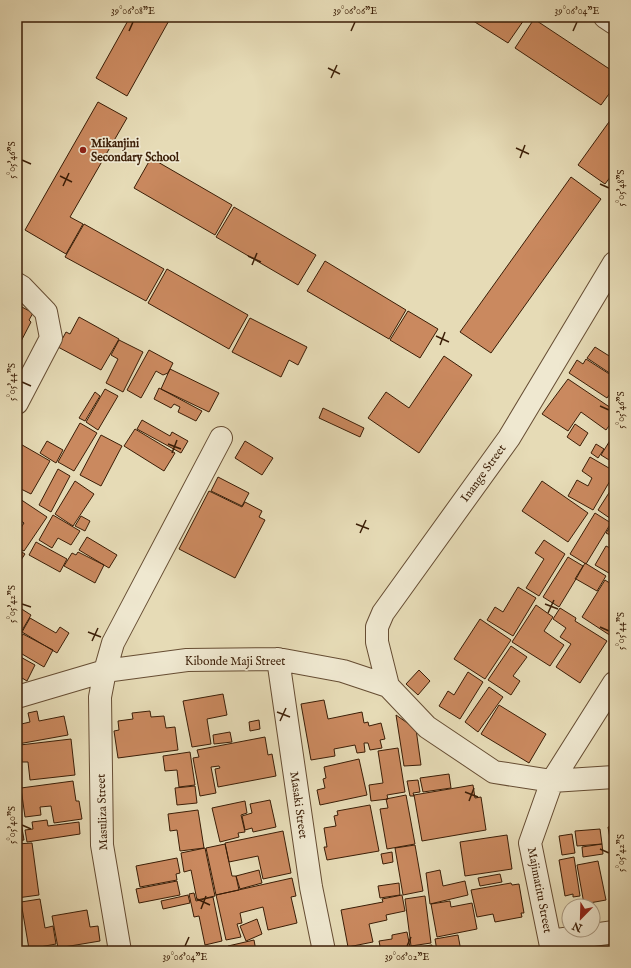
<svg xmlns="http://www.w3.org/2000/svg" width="631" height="968" font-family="'IM FELL English',serif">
<rect width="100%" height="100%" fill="#e6dbb6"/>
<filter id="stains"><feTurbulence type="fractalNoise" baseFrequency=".005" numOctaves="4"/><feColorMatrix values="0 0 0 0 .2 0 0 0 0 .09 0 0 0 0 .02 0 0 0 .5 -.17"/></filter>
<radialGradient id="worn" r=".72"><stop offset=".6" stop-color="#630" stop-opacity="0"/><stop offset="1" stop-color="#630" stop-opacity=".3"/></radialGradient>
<path fill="#ca895f" stroke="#3b1e07" d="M130,17H171L127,96L96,78Z
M467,17H526L508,43Z
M534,19L614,72V87L601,105L515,48Z
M98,102L127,118L70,217L83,224L66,254L25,230Z
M614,115V172L605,184L578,165Z
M151,158L232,205L215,235L134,188Z
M571,177L601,199L491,353L460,332Z
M234,207L316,255L298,285L216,237Z
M84,224L164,269L146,301L65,257Z
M325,261L406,310L389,339L307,291Z
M167,269L248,315L229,349L148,303Z
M22,307L33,313L29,320L31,322L17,349V314H18Z
M408,311L438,329L420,358L390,340Z
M79,317L119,339L101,370L58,347L66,332L70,334Z
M250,318L307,347L298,365L289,360L281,377L232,352Z
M119,340L143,352L123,392L106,383L118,359L111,355Z
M595,347L614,359V376L587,358Z
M149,350L173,363L168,373L163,375L156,371L141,398L127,390Z
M444,356L472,375L419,453L368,418L386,392L409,408Z
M586,359L614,377V388L607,398L569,373L577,360L583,364Z
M170,369L219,393L209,412L161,389Z
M568,379L614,410V419L606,430L581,412L568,431L542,414Z
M159,388L202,411L196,421L178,412L180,407L174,404L171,408L154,399Z
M105,389L118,396L98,430L86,422Z
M95,392L100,396L85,421L79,418Z
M323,408L364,428L360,437L319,418Z
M142,420L170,436L172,432L188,441L181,453L137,429Z
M80,423L97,433L74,471L58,462Z
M575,424L588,433L580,446L567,437Z
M135,429L175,453L164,471L124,446Z
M614,434V463L601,455Z
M101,435L122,446L101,486L80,475Z
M47,441L63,450L56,463L40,453Z
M245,441L273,458L262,475L235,458Z
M17,442L50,461L31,494L17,487Z
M596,444L604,449L598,458L591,453Z
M590,457L614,471V474L593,510L568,496L577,480L588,486L592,478L582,471Z
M58,469L70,476L51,512L39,505Z
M218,477L249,493L242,506L211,491Z
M75,481L94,494L73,526L55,514Z
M542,481L588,513L568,542L522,511Z
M614,485V521L598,510Z
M209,491L242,507L245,502L262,511L259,517L265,520L235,578L179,549Z
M17,497L47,517L24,551L17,547V534L24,523L17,518Z
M595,513L611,523L586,564L570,554Z
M53,515L80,531L71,545L58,538L52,548L39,540Z
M81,516L90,521L85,531L75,526Z
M612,524L614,525V537L606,533Z
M87,537L117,555L109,568L79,550Z
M544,540L565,554L539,596L526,588L544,559L535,553Z
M36,542L67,559L60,572L29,555Z
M606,546L614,550V576L595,565Z
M17,549L25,554L17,566Z
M78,552L104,565L95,583L64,566L72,553L76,555Z
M568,557L583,566L575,579H576L559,607L543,597Z
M585,563L606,576L597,591L576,579Z
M605,580L614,586V632L611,636L582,617Z
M518,587L536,598L513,636L487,620L495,607L503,612Z
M536,605L553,617L544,631L564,645L550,666L512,642Z
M17,606L31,615L17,639Z
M560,608L576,618L575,621L607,641L580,683L556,667L571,644L560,637L566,628L553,619Z
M30,618L56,633L60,627L69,633L57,653L22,632Z
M480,619L511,640L485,679L454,659Z
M23,634L53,650L44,667L17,651V644Z
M511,646L527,657L513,676L520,681L511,695L488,680Z
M17,655L35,665L27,681L17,675L19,671L17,670Z
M419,670L430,681L418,695L406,684Z
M468,672L483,682L460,719L439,706L448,691L454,695Z
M489,687L503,697L478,732L465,722Z
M223,694L227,715L207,719L211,744L192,747L183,701Z
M324,700L328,719L362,712L364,723L368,722L369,726L381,723L385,739L380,740L382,748L370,750L368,743H364L365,752L357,753L355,745L334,749L335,756L311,760L301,704Z
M499,705L546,734L529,763L481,734Z
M37,711L39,721L64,716L68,735L18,744L17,739V725L30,722L28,713Z
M150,711L151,717L164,716L166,728L175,727L178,750L118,758L114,731L119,730L118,721L133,719L132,713Z
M396,715L416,729L421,765L404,766Z
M259,720L260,729L250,731L249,722Z
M230,732L232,742L214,744L213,735Z
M265,737L268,755L272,754L276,776L218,787L215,769L220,768L219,766L211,767L216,793L200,796L193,758L199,757L197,750Z
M71,739L75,775L30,780L28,762H22L20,745Z
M398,748L405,792L387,795L388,799L371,801L369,785L383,783L378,751Z
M190,752L195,785L179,787L177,770L165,771L163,756Z
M359,759L367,795L320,805L317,790L325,788L323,779L326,778L324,767Z
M449,774L451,788L423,792L420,778Z
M418,780L420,792L413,793L414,796H410L407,781Z
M73,781L76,801H79L82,819L54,823L51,806L40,807L41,815L25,817L21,788Z
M473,785L475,798L481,797L486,830L422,841L414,795Z
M195,786L197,803L177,805L175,788Z
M406,795L415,844L387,849L380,809L388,808L386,799Z
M17,798L24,840L17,841Z
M270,800L276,827L253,832L252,828L245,830L242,816L252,813L250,804Z
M245,801L247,813L241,815L245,832L238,833L239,837L220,842L212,808Z
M370,805L379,851L327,860L324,847H327L324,828L336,826L334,816L338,815L337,811Z
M198,810L204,848L180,851L177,830L170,831L168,814Z
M47,820L48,826L79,822L80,834L27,842L25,830L33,829L32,822Z
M614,826V862L608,827Z
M600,829L602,844L577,846L575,831Z
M283,831L291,873L263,879L258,856L229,862L225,843Z
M572,834L575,853L562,855L559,836Z
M507,835L512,869L465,876L460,842Z
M32,843L39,895L17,898V844Z
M225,844L232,876H236L239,890L216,895L206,848Z
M602,844L603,854L583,857L582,847Z
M415,845L423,891L403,895L395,848Z
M205,848L215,896L197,900L191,870L184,872L181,853Z
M392,852L393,862L383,864L381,854Z
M574,857L580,896L573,897V894L565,896L559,860Z
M177,858L180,873L176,874L177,880L140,887L136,866Z
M598,861L606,900L584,904L577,865Z
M259,870L262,883L240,889L236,876Z
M440,870L443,886L465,881L468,895L430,904L426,873Z
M500,874L502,882L480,886L478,878Z
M292,878L296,896L291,897L297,923L268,930L263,907L240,913L242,923L237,924L241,937L226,940L216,895Z
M177,881L180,895L139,903L136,889Z
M399,883L400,895L380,898L378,886Z
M511,883L512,885L519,884L524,913H521L522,917L495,922L493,914L477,917L471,890Z
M194,893L196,901L213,897L222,941L205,945L199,916L194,917L189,894Z
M188,895L190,903L163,909L161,901Z
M402,895L405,911L386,915L387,920L369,924L373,942L348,947L341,910L383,902L382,899Z
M425,896L431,943L411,946L405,899Z
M40,899L45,928L53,926L56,944L29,949L21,902Z
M450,901L451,907L472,903L477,929L437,937L431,904Z
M87,910L90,927L98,926L100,941L58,948L52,916Z
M257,919L262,934L246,941L240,926Z
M407,932L410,947L387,951H381L379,941L392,939V935Z
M458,935L461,951H437L435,939Z
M254,940L256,951H229L228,946Z
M432,945L433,951H414L413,948Z"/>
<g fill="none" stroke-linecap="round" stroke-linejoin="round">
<defs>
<path id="minor" d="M605,17L614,23
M17,284L22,287L46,312L51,338L17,403
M278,659L311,887L324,951
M388,686L377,642V627L383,613L509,438L614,263
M17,697L105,671L187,660L278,659L343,671L388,686L427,727L494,772L552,781L614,777
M550,941L614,932
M120,951L102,845L100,697L105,671L113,643L221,438
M552,951L530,843L552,781L614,683"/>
</defs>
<use href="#minor" stroke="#664d33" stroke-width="24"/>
<use href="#minor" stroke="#efe8d0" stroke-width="22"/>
</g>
<path fill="none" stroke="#3b1e07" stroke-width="1.5" d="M129,31L133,22M351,31L355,22M573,31L577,22M328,68L340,74M331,78L337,65M516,148L529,154M520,158L525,145M22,160L31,164M60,176L72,182M600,184L609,188M63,186L69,173M248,256L261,262M252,265L257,253M436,336L449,342M440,345L445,332M22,382L31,386M600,406L609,410M168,444L181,449M172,453L177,440M356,524L369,529M360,533L366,520M22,604L31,607M545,604L558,609M548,613L554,600M600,627L609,631M88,632L101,637M92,641L98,628M277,712L290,717M280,721L286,708M465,792L478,797M469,801L474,788M22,825L31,829M600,849L609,853M197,899L210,905M201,909L206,896M185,946L189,937M407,946L411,937"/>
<circle fill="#8f2418" stroke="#efe8d0" stroke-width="1.5" cx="83" cy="150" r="4"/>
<g text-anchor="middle" stroke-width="3.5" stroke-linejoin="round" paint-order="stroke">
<g font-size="12" font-weight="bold" fill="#3b1e07" stroke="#efe8d0" text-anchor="start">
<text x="91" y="147">Mikanjini<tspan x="91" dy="14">Secondary School</tspan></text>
</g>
<g font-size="12" fill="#3b1e07" stroke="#efe8d0">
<text transform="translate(483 473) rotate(-54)" y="4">Inange Street</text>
<text x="235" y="665">Kibonde Maji Street</text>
<text transform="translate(299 805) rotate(82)" y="4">Masaki Street</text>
<text transform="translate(102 812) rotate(-92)" y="4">Masuliza Street</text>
<text transform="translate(540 890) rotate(79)" y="4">Majimatitu Street</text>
</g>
</g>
<rect width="631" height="968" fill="none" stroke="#e6dbb6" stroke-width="44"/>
<g transform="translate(581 918) rotate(203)"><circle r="19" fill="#efe8d0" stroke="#a79780"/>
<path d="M0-3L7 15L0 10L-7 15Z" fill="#8f2418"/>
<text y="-6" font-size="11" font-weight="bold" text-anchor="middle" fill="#3b1e07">N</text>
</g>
<rect x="22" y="22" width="587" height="924" fill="none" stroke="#3b1e07" stroke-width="1.5"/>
<g font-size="10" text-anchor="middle" fill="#3b1e07">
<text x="133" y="14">39°06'08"E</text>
<text x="355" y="14">39°06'06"E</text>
<text x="577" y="14">39°06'04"E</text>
<text transform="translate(11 160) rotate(-90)" y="4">5°05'46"S</text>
<text transform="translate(620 188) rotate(-90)" y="4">5°05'48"S</text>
<text transform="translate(11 382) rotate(-90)" y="4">5°05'44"S</text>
<text transform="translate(620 410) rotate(-90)" y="4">5°05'46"S</text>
<text transform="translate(11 604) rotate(-90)" y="4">5°05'42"S</text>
<text transform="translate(620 631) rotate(-90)" y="4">5°05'44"S</text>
<text transform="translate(11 825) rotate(-90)" y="4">5°05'40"S</text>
<text transform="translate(620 853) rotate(-90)" y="4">5°05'42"S</text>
<text x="185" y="960">39°06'04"E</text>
<text x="407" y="960">39°06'02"E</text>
</g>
<rect width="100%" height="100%" filter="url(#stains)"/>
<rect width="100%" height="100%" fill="url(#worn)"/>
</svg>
